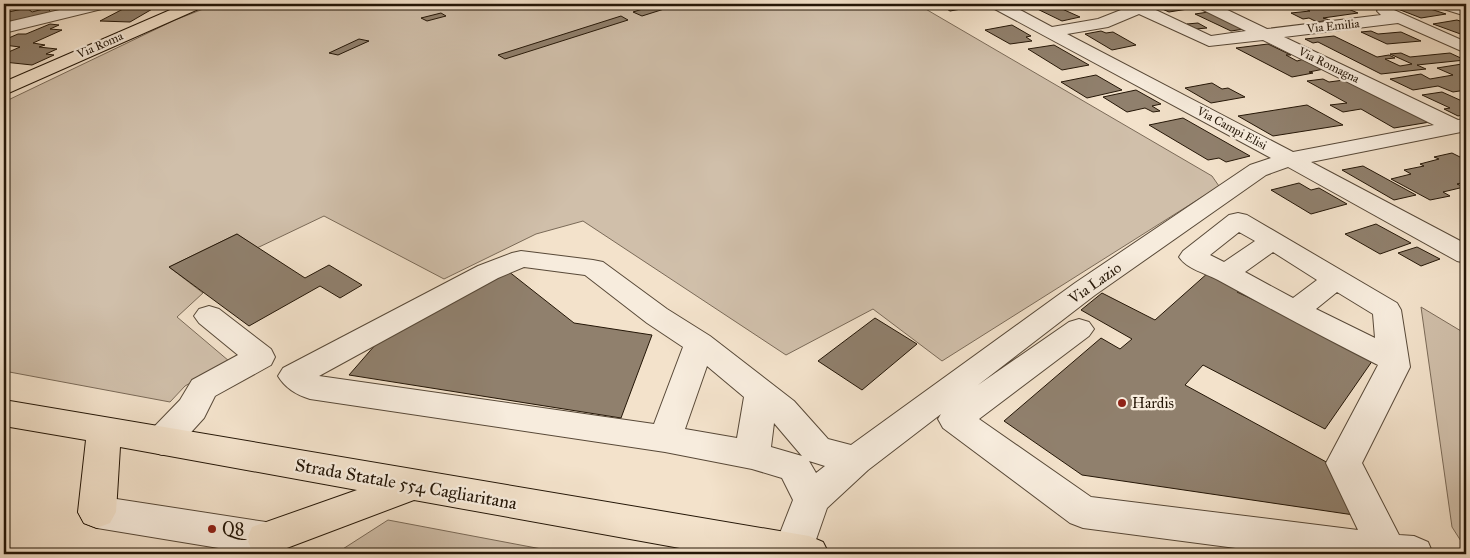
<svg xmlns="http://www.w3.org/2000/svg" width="1470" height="558" font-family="'IM FELL Great Primer',serif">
<rect width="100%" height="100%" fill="#f3e2cb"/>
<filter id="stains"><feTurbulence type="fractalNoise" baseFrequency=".004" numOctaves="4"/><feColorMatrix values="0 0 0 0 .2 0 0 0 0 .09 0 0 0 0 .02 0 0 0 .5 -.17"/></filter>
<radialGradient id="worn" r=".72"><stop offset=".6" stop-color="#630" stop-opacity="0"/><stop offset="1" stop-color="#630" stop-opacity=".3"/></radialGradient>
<path fill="#d0bfaa" stroke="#7a6a58" d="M216,4H917L1212,176L1221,189L1202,197L942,361L873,309L786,355L583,221L536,234L444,279L324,216L257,248L237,234L169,267L203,293L177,317L229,361L185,386L170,402L4,371V102L175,20Z
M1421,307L1466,334V549L1452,527Z
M388,520L568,554H335Z"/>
<path fill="#90806d" stroke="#241607" d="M143,4H171L163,9L154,8L130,22L100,21L123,9H134Z
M659,4H680L642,16L633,12Z
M944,4H974L978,6L950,11L942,6L946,5Z
M1027,4H1051L1080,17L1062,21Z
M1151,4H1178L1188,9L1169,12Z
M1294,4H1336L1358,13L1323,18L1330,20L1317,22L1309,18L1303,19L1291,13L1310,11Z
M1385,4L1418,5L1446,14L1421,18Z
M27,8L32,12L47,8L51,12L4,23V13Z
M1215,11L1251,28L1231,31L1195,14Z
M441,13L446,16L427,21L421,18Z
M621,16L628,20L505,59L498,55Z
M1457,20L1466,23V36L1433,24Z
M1198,23L1207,28L1196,29L1187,24Z
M50,24L59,25L50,29L62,30L33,43L45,45L39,47L57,49L46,54L54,55L32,65L4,62V54L20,47L4,45V40L18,34H26Z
M1012,25L1031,36L1026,37L1032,41L1010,44L985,30Z
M1101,31L1106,33L1113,32L1136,45L1112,50L1085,34Z
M1371,31L1378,34L1401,32L1421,41L1387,44L1361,32Z
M1334,36L1377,57L1389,55L1395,58L1385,59L1400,66L1412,64L1390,54L1401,53L1410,57L1450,53L1465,60L1417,65L1426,69L1381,74L1318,42L1313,43L1305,39Z
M359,39L369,41L338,55L329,53Z
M1268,44L1291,55H1286L1297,61L1304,59L1324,69L1309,72L1313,73L1292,77L1236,48Z
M1054,45L1089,65L1062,70L1028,49Z
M1462,64L1466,66V90L1453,92L1438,86L1413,90L1390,79L1421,74L1430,79L1453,75L1437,68Z
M1096,75L1122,90L1087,98L1061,82Z
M1323,79L1329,82L1344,80L1379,98L1388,97L1436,121L1394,128L1361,109L1343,112L1330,105L1347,103L1307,81Z
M1212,83L1222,89L1228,88L1245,97L1211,103L1185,88Z
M1136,90L1161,104L1152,106L1160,111L1153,112L1145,108L1127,112L1103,97Z
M1442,92L1462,101L1466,100V114L1458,116L1444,109L1450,108L1422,95Z
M1307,105L1343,125L1273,136L1238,116Z
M1183,118L1250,156L1226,162L1219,158L1208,160L1149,125Z
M1452,153L1466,160V182L1457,184L1464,187L1443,192L1450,196L1430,200L1391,179L1411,174L1404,170L1424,166L1420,164L1439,159L1434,157Z
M1363,166L1416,195L1394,200L1342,170Z
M1299,183L1311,190L1319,188L1347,204L1311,214L1271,190Z
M1376,224L1411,243L1380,254L1345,234Z
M237,234L305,278L329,265L362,285L340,298L320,286L249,326L169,267Z
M1417,247L1440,259L1421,266L1398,253Z
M508,271L574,323L652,335L621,418L349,375L383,336Z
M1209,272L1242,287L1237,292L1375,357L1325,429L1203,365L1185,385L1330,464L1354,515L1082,475L1004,421L1101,338L1120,349L1132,339L1081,310L1102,293L1155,320Z
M875,318L917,344L862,390L818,361Z"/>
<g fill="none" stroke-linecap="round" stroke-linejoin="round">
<defs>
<path id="minor" d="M85,4H112L110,7L4,33V23Z
M989,4H1009L1052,27L1098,19L1126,8L1123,4H1143L1211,36L1246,31L1197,7L1195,4H1215L1267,29L1381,15L1377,11L1379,8L1385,6L1466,42V53L1398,23L1284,37L1458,120L1466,119V131L1311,162L1466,244V263L1457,261L1288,167L1266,175L1095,295L978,385L1069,322L1079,319L1089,322L1094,329L1089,336L979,419L1091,497L1358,530L1326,463L1378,365C1324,338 1271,309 1218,280C1205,273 1187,269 1179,257L1183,251L1229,215L1238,213L1247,215L1397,303L1401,310L1410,367L1362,463L1399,535L1414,536L1428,542L1433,554H1282L1083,528L1070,523L943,428L938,419L941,414L868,470L827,508L811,554H775L773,551L793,500L782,478L752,469L665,452L310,399C297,395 285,388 278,376L283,368L478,266L512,253L521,251L593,260L603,262L667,309L710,336L794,401L828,439L851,445L1075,283L1250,165L1271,158L991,7ZM1139,14L1209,46L1263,40L1434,125L1293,152L1067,34L1108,27ZM1239,232L1255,241L1224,262L1210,255ZM1273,252L1317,280L1293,298L1245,272ZM524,267L585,275L647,323L683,347L654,424L319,376L498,278ZM1337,292L1373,314L1375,338L1316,309ZM707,366L744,397L737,438L685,429ZM774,423L802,456L771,447ZM809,461L825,466L816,473Z
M1435,4H1459L1466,6V16L1437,7Z
M209,306L219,309L271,349L275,357L271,365L215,396L204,418L174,451L162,455L150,451L145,441L150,431L180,400L192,380L238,355L199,323L194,316L199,309Z
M97,496L266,522L280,527L285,539L280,551L271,554H255L97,528L84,523L78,512L84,501Z"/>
<path id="major" d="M184,4H205L203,7L4,95V82Z
M4,400L809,536L823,542L829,554H713L414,500L271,554H261L252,551L247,539L252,527L357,490L120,447L116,512L110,523L97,528L84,523L78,512L86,440L4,426Z"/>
</defs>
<use href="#minor" stroke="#584938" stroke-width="2"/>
<use href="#major" stroke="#241607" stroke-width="2"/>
<use href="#minor" fill="#f7ecdd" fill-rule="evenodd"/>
<use href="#major" fill="#f3e2cb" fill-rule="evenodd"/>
</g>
<g fill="#8f2418" stroke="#f7ecdd" stroke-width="2">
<circle cx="1122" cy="403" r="5"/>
<circle cx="212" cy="529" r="5"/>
</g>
<g text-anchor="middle" stroke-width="4.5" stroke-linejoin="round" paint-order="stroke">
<g font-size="12" fill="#241607" stroke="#f7ecdd">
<text transform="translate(1333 26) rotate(-6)" y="4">Via Emilia</text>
<text transform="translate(100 45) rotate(-24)" y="4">Via Roma</text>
<text transform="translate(1329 65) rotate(26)" y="4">Via Romagna</text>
<text transform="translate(1232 128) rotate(28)" y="4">Via Campi Elisi</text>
</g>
<g font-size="15" fill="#241607" stroke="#f7ecdd">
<text transform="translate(1095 283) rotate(-35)" y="5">Via Lazio</text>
</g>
<g font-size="15" fill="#241607" stroke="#f7ecdd" text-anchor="start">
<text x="1132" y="408">Hardis</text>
</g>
<g font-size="18" fill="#241607" stroke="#f7ecdd">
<text transform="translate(406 484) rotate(10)" y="6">Strada Statale 554 Cagliaritana</text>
</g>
<g font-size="18" fill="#241607" stroke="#f7ecdd" text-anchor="start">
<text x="222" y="535">Q8</text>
</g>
</g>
<rect width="1470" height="558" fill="none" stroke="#f3e2cb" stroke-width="20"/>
<rect x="5" y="5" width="1460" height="548" fill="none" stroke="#241607" stroke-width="2.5"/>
<rect x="10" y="10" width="1450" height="538" fill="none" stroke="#241607"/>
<rect width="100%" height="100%" filter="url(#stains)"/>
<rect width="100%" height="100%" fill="url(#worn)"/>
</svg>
